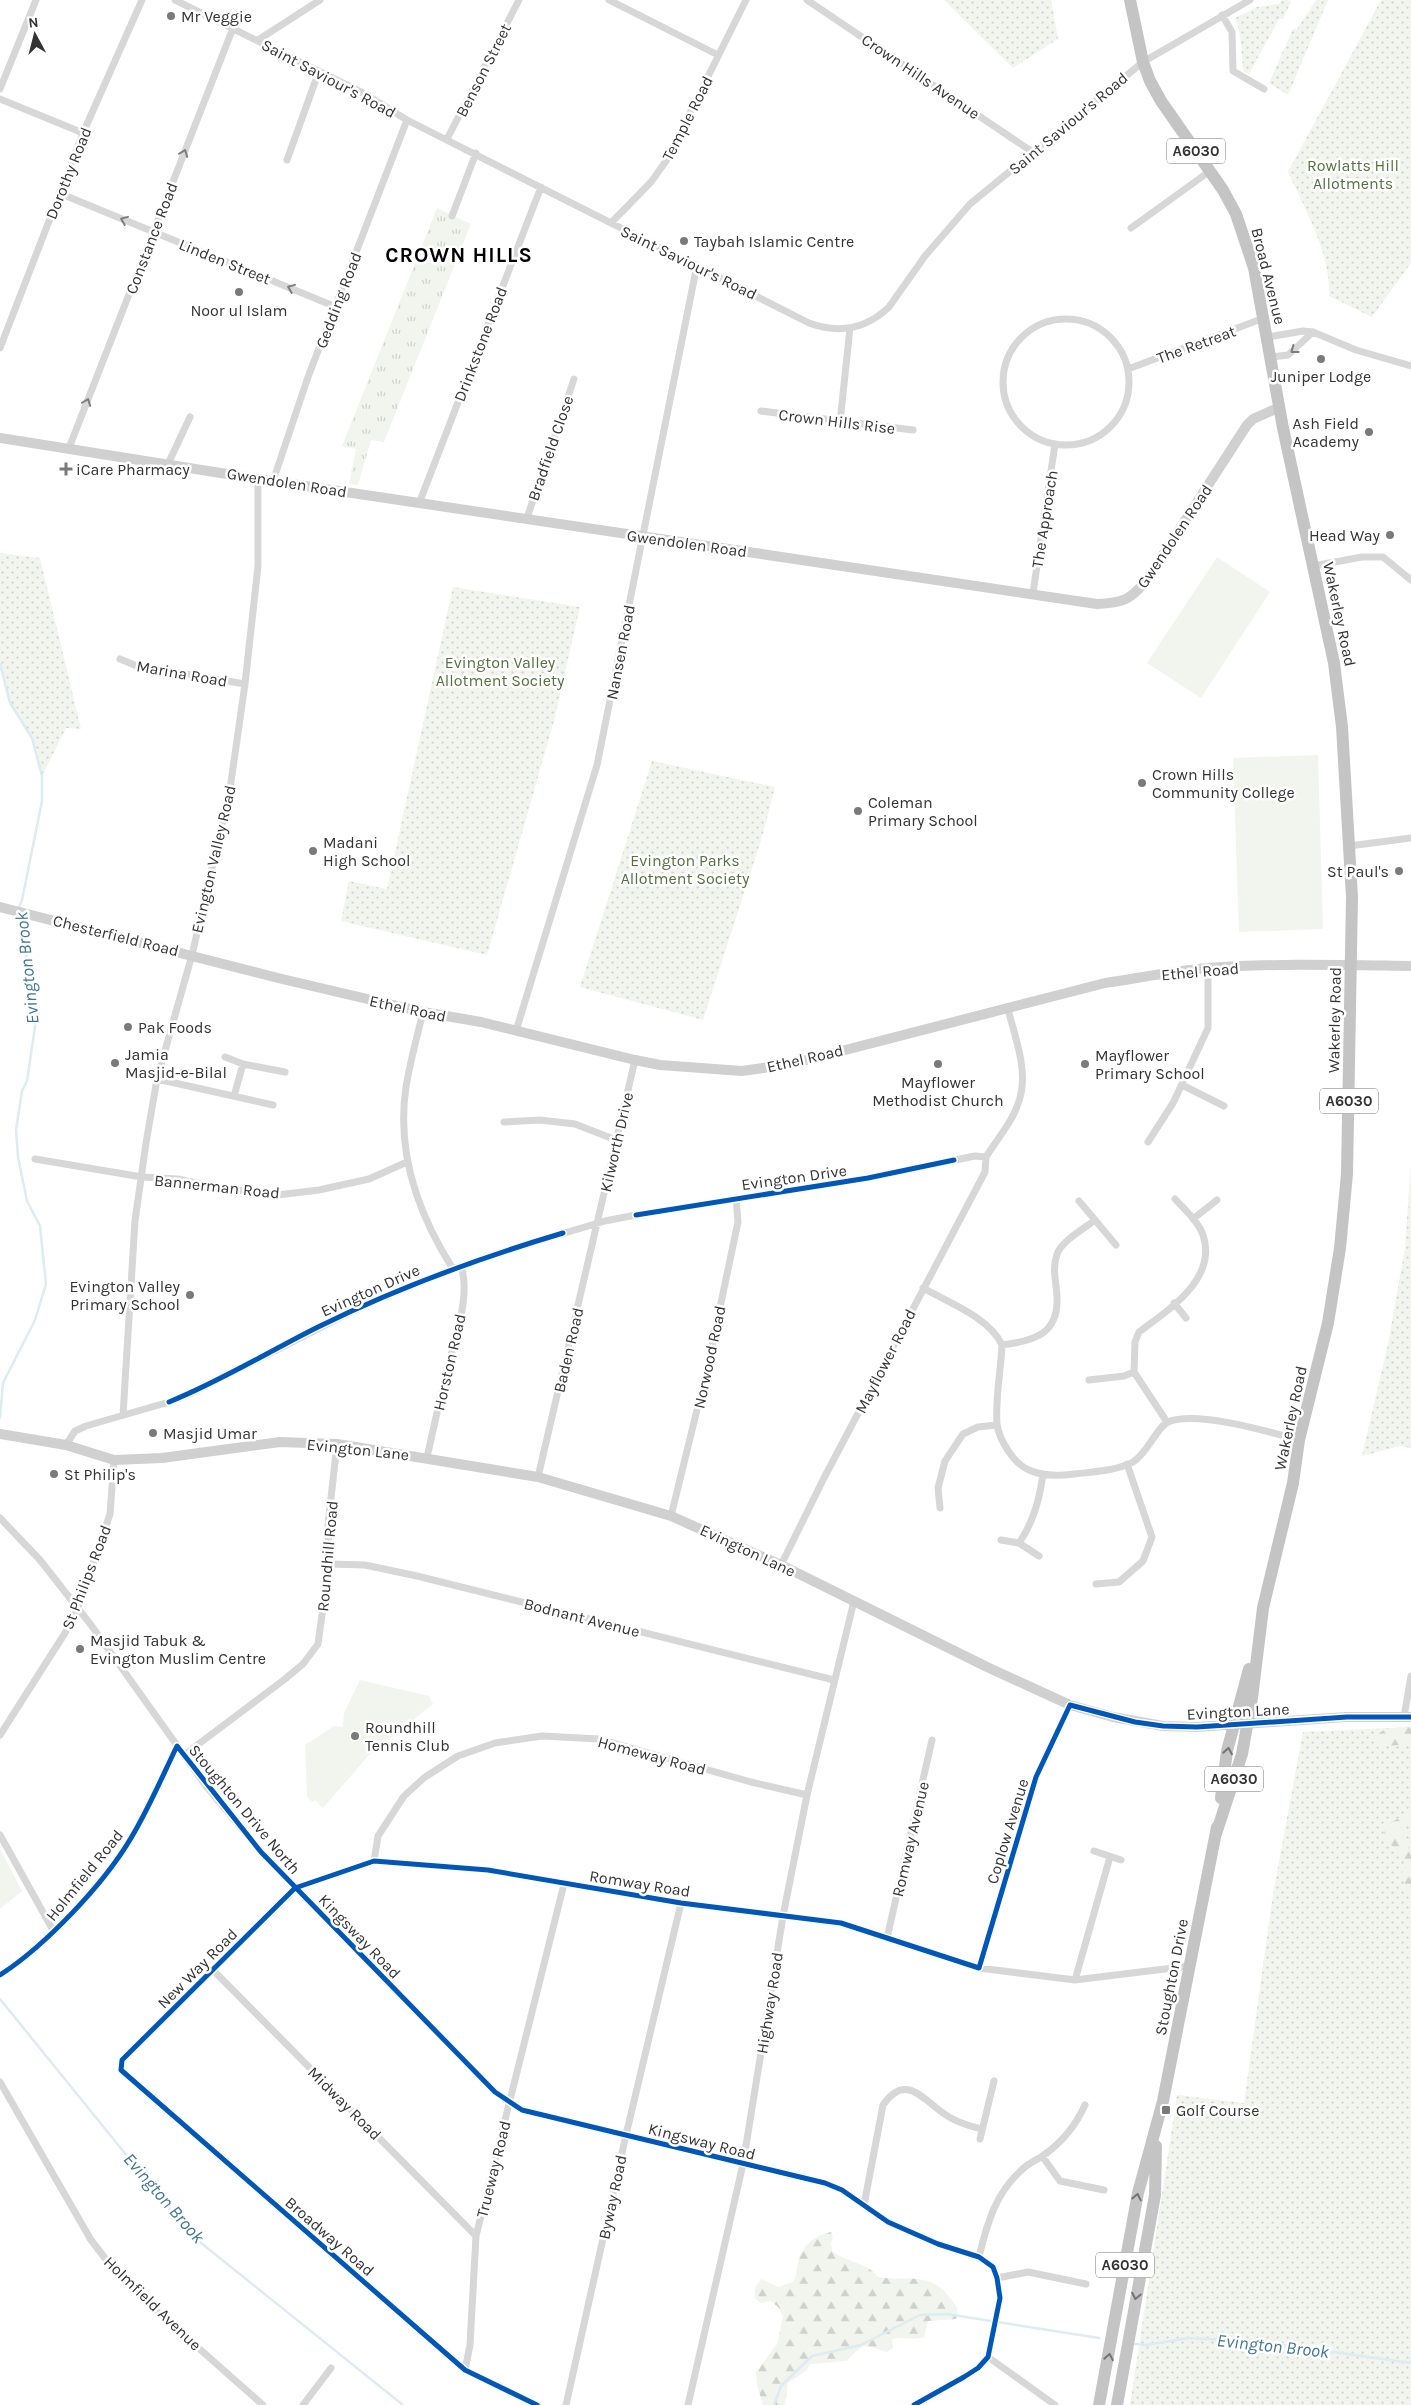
<svg xmlns="http://www.w3.org/2000/svg" width="1411" height="2405" font-family="Karla,sans-serif">
<defs>
<pattern id="grass-dots" width="8" height="8" patternUnits="userSpaceOnUse" patternTransform="scale(1.25)"><rect width="8" height="8" fill="#f1f5ed"/><path d="M2 2h.1M6 6h.1" fill="none" stroke="#cfd2cc" stroke-width="1.8" stroke-linecap="round"/></pattern>
<pattern id="forest-firs" width="22" height="20" patternUnits="userSpaceOnUse" patternTransform="scale(1.25)"><rect width="22" height="20" fill="#f1f5ed"/><path d="M5 1l3.5 6h-7zM16 11l3.5 6h-7z" fill="#cfd2cc"/></pattern>
<pattern id="park-tufts" width="24" height="20" patternUnits="userSpaceOnUse" patternTransform="scale(1.25)"><rect width="24" height="20" fill="#f1f5ed"/><path d="M3 7l-1-3M5 7V3M7 7l1-3M15 17l-1-3M17 17v-4M19 17l1-3" fill="none" stroke="#cfd2cc"/></pattern>
</defs>
<rect width="100%" height="100%" fill="#fff"/>
<path fill="url(#grass-dots)" d="M944,0H1051L1058,39L1013,68Z
M1282,0H1289L1291,2L1283,19H1279L1249,74L1244,72C1240,52 1243,37 1235,18L1257,7L1279,4Z
M1316,0H1328L1288,95L1269,83L1293,29H1297Z
M1381,0H1411V263L1372,317L1329,296C1331,253 1305,210 1288,172Z
M0,553L40,558L81,729L66,728L42,776L32,738L10,703L0,664Z
M453,587L580,607L554,721L487,955L341,921L349,881L387,889Z
M652,761L775,787L763,834L703,1020L580,987Z
M1411,1162V1448L1400,1446L1362,1456L1388,1344L1405,1248Z
M1411,1727V2405H1130L1177,2095L1244,2103L1273,1894L1303,1732Z"/>
<path fill="url(#forest-firs)" d="M1411,1727V1744L1374,1747C1375,1725 1395,1728 1411,1727Z
M1411,1814V1826H1406L1404,1836L1411,1856V1897L1400,1874L1407,1869L1400,1850L1385,1842L1384,1828L1395,1820Z
M831,2232L833,2237L831,2243L832,2251C847,2263 866,2261 878,2277C906,2282 930,2270 950,2298C956,2306 960,2309 956,2319L928,2321L924,2337C913,2341 903,2336 892,2339L893,2348L887,2352C863,2346 866,2340 847,2361L810,2364L807,2370L788,2383L785,2405H763L757,2385L756,2373L778,2342L783,2316L779,2308L771,2301L761,2303L755,2298V2288L761,2279L778,2287L793,2282C798,2274 796,2271 798,2263C801,2246 815,2235 831,2232Z"/>
<path fill="url(#park-tufts)" d="M437,208L471,224L384,442L371,440L358,485L349,484L356,449L342,446Z"/>
<path fill="#f1f5ed" d="M1217,557L1270,592L1201,698L1147,663Z
M1318,755L1323,929L1239,932L1233,758Z
M360,1680L429,1696L433,1704L369,1755L323,1808L315,1800L312,1802L307,1796L305,1745L334,1726L343,1727L344,1713Z
M0,1849L22,1891L0,1909Z"/>
<g fill="none" stroke-linecap="round" stroke-linejoin="round">
<path stroke="#ddebf3" stroke-width="2.5" d="M0,664L10,703L32,738L42,776V801L22,900L18,910
M0,1418L3,1383L35,1320L46,1284L40,1226L27,1201L18,1157L16,1130L22,1091L27,1081L36,1020L35,999L19,915
M0,1999L191,2235L403,2405
M1135,2344L1146,2345L1189,2338L1262,2342L1411,2363
M774,2405L781,2386L812,2356L861,2345L920,2315L947,2314L1099,2338"/>
<path stroke="#d7d7d7" stroke-width="7" d="M175,0L365,94L407,120L809,323C839,334 866,329 889,307L925,256L970,204L1143,62L1250,0
M609,0L718,55
M807,0L1034,153
M1222,15L1232,32L1233,71L1264,89
M258,40L320,0
M0,89L36,0
M0,99L83,133
M447,139L519,0
M287,160L319,71
M59,193L336,307
M452,216L476,153
M611,223L651,182L666,161L746,0
M1131,228L1210,171
M1003 382a63 63 0 1 1 126 0a63 63 0 1 1-126 0Z
M1268,337L1303,331L1313,332L1356,350L1411,366
M0,348L83,133L142,0
M1271,357L1288,355L1313,332
M1128,369L1264,318
M761,411L913,430
M840,422L850,328
M69,448L233,28
M168,464L190,417
M273,481L308,377L407,120
M420,501L541,187
M527,518L574,379
M1313,566L1362,557H1383L1411,580
M1033,593L1055,444
M120,659L137,666L245,684
M1349,846L1411,838
M423,1012C417,1037 410,1062 406,1087C396,1153 418,1214 453,1269
M516,1031L597,765L697,265
M225,1057L243,1064L285,1072
M157,1079L273,1105
M1182,1085L1224,1106
M234,1096L243,1064
M504,1122L540,1120L575,1124L616,1140
M1148,1142L1173,1103L1208,1028V968
M35,1159L142,1177L178,1179L214,1187L278,1195L319,1190L369,1179L407,1162
M1079,1201L1116,1245
M1193,1219L1217,1200
M923,1288C948,1302 990,1318 1002,1345C1001,1371 995,1398 997,1424C999,1440 1014,1464 1029,1470C1042,1476 1059,1476 1074,1474C1092,1472 1116,1471 1133,1462C1147,1454 1156,1428 1168,1422C1196,1410 1270,1432 1299,1440
M1174,1303L1186,1318
M1002,1345C1033,1341 1059,1335 1057,1296C1056,1281 1052,1269 1057,1254C1062,1241 1083,1229 1094,1221
M1134,1372L1135,1342L1139,1332C1168,1310 1218,1279 1203,1235C1198,1221 1185,1210 1175,1199
M1089,1380L1124,1376L1134,1372L1167,1422
M123,1415L135,1221L146,1143L157,1079L192,955L230,789L245,684L258,566V479
M66,1445L75,1431L86,1426L169,1402L190,1394L369,1303L453,1269L521,1246L605,1221L636,1215L868,1178L975,1156L986,1157C997,1139 1013,1121 1019,1101C1029,1071 1015,1038 1008,1009
M427,1457C434,1427 440,1397 448,1367C455,1338 471,1295 461,1266
M538,1477L635,1060
M940,1508L938,1488L945,1461L963,1434L978,1427L997,1425
M671,1516L707,1369L738,1222L736,1198
M0,1518L40,1560L91,1625L206,1786L261,1852L495,2092L522,2110L825,2183L842,2190L888,2222L938,2244L979,2257L993,2267L997,2278L1000,2298L988,2357L978,2368L964,2377L914,2405
M1001,1540L1019,1543L1039,1556
M1019,1543C1033,1523 1040,1498 1043,1474
M329,1564L365,1565L417,1576L834,1680
M781,1565L824,1478L985,1172L986,1157
M1096,1584L1119,1582L1143,1561L1152,1537L1127,1464
M1404,1717L1411,1676
M0,1735L65,1633L78,1607L110,1514L114,1460
M184,1755L285,1679L303,1664L318,1644L329,1564L328,1525L337,1444
M0,1835L54,1932
M1094,1851L1121,1860
M374,1861L378,1836L404,1796L425,1777L458,1756L495,1743L542,1736L599,1739L751,1782L807,1795
M295,1888L374,1861L488,1870L681,1903L841,1923L979,1968L1075,1980L1189,1966
M295,1888L122,2060L121,2070L465,2370L537,2405
M887,1938L932,1740
M979,1968L1036,1777L1070,1705
M213,1970L476,2236
M0,1975C45,1946 104,1884 131,1838C149,1808 162,1777 177,1746
M1075,1980L1110,1857
M0,2082L91,2240L111,2266L142,2298L263,2405
M980,2139L994,2081
M1042,2156L1060,2181L1104,2190
M864,2205L883,2105C905,2073 922,2098 943,2113C955,2122 968,2126 982,2129
M979,2257C987,2223 996,2191 1025,2167C1030,2163 1036,2160 1041,2157C1062,2143 1075,2127 1085,2105
M997,2278L1028,2272L1086,2284
M988,2357L1055,2405
M465,2370L470,2345L476,2236L564,1884
M303,2405L331,2368
M566,2405L626,2135L681,1903
M688,2405L743,2164L783,1916L807,1795L854,1601"/>
<path stroke="#d0d0d0" stroke-width="10" d="M0,438L258,479L1097,604C1123,603 1130,600 1146,581L1247,425L1253,419L1280,407
M0,907L282,979L423,1012L481,1022L635,1060L660,1065L742,1071L791,1064L1105,983C1139,978 1173,971 1208,968C1275,963 1344,965 1411,966
M0,1434L66,1445L114,1460L162,1458L280,1442L337,1444L538,1477L671,1516L781,1565L987,1667L1070,1705L1113,1717L1163,1726L1197,1727L1347,1717H1411"/>
<path stroke="#c4c4c4" stroke-width="12" d="M1130,0L1143,62L1150,81L1161,101L1223,190L1236,214L1254,268L1283,428L1334,663L1342,727L1352,897L1347,1174L1340,1248L1328,1323L1299,1440L1293,1483L1263,1608L1252,1698L1242,1754L1216,1834
M1221,1798L1227,1751L1249,1669
M1099,2405L1138,2193L1163,2101L1217,1827
M1117,2405L1155,2195L1156,2146"/>
<defs>
<path id="cycleway" d="M636,1215L868,1178L954,1160
M169,1402C221,1381 268,1352 318,1327C397,1288 479,1258 563,1233
M295,1888L374,1861L488,1870L681,1903L841,1923L979,1968L1036,1777L1070,1705L1135,1722L1163,1726L1197,1727L1347,1717H1411
M295,1888L122,2060L121,2070L465,2370L537,2405
M0,1975C45,1946 104,1884 131,1838C149,1808 162,1777 177,1746L261,1852L495,2092L522,2110L825,2183L842,2190L888,2222L938,2244L979,2257L993,2267L997,2278L1000,2298L988,2357L978,2368L964,2377L914,2405"/>
</defs>
<use href="#cycleway" stroke="#fff" stroke-width="8"/>
<use href="#cycleway" stroke="#0057b8" stroke-width="5"/>
</g>
<defs><path id="oneway-chevron" d="M-2-3.5L2.5 0L-2 3.5" fill="none" stroke-width="1.6" stroke-linecap="round" stroke-linejoin="round" transform="scale(1.25)"/></defs>
<g stroke="#7d7d7d">
<use href="#oneway-chevron" transform="translate(184 153) rotate(-69)"/>
<use href="#oneway-chevron" transform="translate(124 220) rotate(-158)"/>
<use href="#oneway-chevron" transform="translate(291 288) rotate(-158)"/>
<use href="#oneway-chevron" transform="translate(1294 350) rotate(143)"/>
<use href="#oneway-chevron" transform="translate(87 402) rotate(-69)"/>
</g>
<g stroke="#747474">
<use href="#oneway-chevron" transform="translate(1228 1751) rotate(-81)"/>
<use href="#oneway-chevron" transform="translate(1137 2197) rotate(-78)"/>
<use href="#oneway-chevron" transform="translate(1136 2296) rotate(101)"/>
<use href="#oneway-chevron" transform="translate(1109 2357) rotate(-80)"/>
</g>
<g fill="#7a7a7a" stroke="#fff" stroke-width="2">
<circle cx="171" cy="16" r="5"/>
<circle cx="684" cy="241" r="5"/>
<circle cx="239" cy="292" r="5"/>
<circle cx="1321" cy="359" r="5"/>
<circle cx="1369" cy="432" r="5"/>
<path d="M63.5 461.5h5v5h5v5h-5v5h-5v-5h-5v-5h5z"/>
<circle cx="1390" cy="535" r="5"/>
<circle cx="1142" cy="783" r="5"/>
<circle cx="858" cy="811" r="5"/>
<circle cx="313" cy="851" r="5"/>
<circle cx="1399" cy="871" r="5"/>
<circle cx="128" cy="1027" r="5"/>
<circle cx="115" cy="1063" r="5"/>
<circle cx="938" cy="1064" r="5"/>
<circle cx="1085" cy="1064" r="5"/>
<circle cx="190" cy="1295" r="5"/>
<circle cx="153" cy="1433" r="5"/>
<circle cx="54" cy="1474" r="5"/>
<circle cx="80" cy="1649" r="5"/>
<circle cx="355" cy="1736" r="5"/>
<rect x="1161" y="2105" width="10" height="10" rx="2.5"/>
</g>
<g text-anchor="middle" stroke-width="5" stroke-linejoin="round" paint-order="stroke">
<g fill="#fff" stroke="#707070" stroke-width="1">
<rect x="1167" y="138.5" width="58" height="25" rx="4"/>
<rect x="1320" y="1088.5" width="58" height="25" rx="4"/>
<rect x="1205" y="1766.5" width="58" height="25" rx="4"/>
<rect x="1096" y="2252.5" width="58" height="25" rx="4"/>
</g>
<g font-size="15" font-weight="bold" fill="#333">
<text x="1196" y="156">A6030</text>
<text x="1349" y="1106">A6030</text>
<text x="1234" y="1784">A6030</text>
<text x="1125" y="2270">A6030</text>
</g>
<g font-size="16" fill="#333" stroke="#fff" text-anchor="start">
<text x="181" y="22">Mr Veggie</text>
<text x="694" y="247">Taybah Islamic Centre</text>
<text x="239" y="316" text-anchor="middle">Noor ul Islam</text>
<text x="1321" y="382" text-anchor="middle">Juniper Lodge</text>
<text x="1359" y="429" text-anchor="end">Ash Field<tspan x="1359" dy="18">Academy</tspan></text>
<text x="76" y="475">iCare Pharmacy</text>
<text x="1380" y="541" text-anchor="end">Head Way</text>
<text x="1152" y="780">Crown Hills<tspan x="1152" dy="18">Community College</tspan></text>
<text x="868" y="808">Coleman<tspan x="868" dy="18">Primary School</tspan></text>
<text x="323" y="848">Madani<tspan x="323" dy="18">High School</tspan></text>
<text x="1389" y="877" text-anchor="end">St Paul's</text>
<text x="138" y="1033">Pak Foods</text>
<text x="125" y="1060">Jamia<tspan x="125" dy="18">Masjid-e-Bilal</tspan></text>
<text x="1095" y="1061">Mayflower<tspan x="1095" dy="18">Primary School</tspan></text>
<text x="938" y="1088" text-anchor="middle">Mayflower<tspan x="938" dy="18">Methodist Church</tspan></text>
<text x="180" y="1292" text-anchor="end">Evington Valley<tspan x="180" dy="18">Primary School</tspan></text>
<text x="163" y="1439">Masjid Umar</text>
<text x="64" y="1480">St Philip's</text>
<text x="90" y="1646">Masjid Tabuk &amp;<tspan x="90" dy="18">Evington Muslim Centre</tspan></text>
<text x="365" y="1733">Roundhill<tspan x="365" dy="18">Tennis Club</tspan></text>
<text x="1176" y="2116">Golf Course</text>
</g>
<g font-size="16" fill="#333" stroke="#fff">
<text transform="translate(483 70) rotate(-63)" y="6">Benson Street</text>
<text transform="translate(921 76) rotate(34)" y="6">Crown Hills Avenue</text>
<text transform="translate(329 78) rotate(28)" y="6">Saint Saviour's Road</text>
<text transform="translate(687 118) rotate(-63)" y="6">Temple Road</text>
<text transform="translate(1068 123) rotate(-40)" y="6">Saint Saviour's Road</text>
<text transform="translate(68 173) rotate(-68)" y="6">Dorothy Road</text>
<text transform="translate(151 238) rotate(-69)" y="6">Constance Road</text>
<text transform="translate(225 261) rotate(22)" y="6">Linden Street</text>
<text transform="translate(689 262) rotate(26)" y="6">Saint Saviour's Road</text>
<text transform="translate(1269 276) rotate(76)" y="6">Broad Avenue</text>
<text transform="translate(338 300) rotate(-69)" y="6">Gedding Road</text>
<text transform="translate(480 344) rotate(-69)" y="6">Drinkstone Road</text>
<text transform="translate(1196 344) rotate(-20)" y="6">The Retreat</text>
<text transform="translate(837 421) rotate(7)" y="6">Crown Hills Rise</text>
<text transform="translate(550 448) rotate(-71)" y="6">Bradfield Close</text>
<text transform="translate(287 482) rotate(9)" y="6">Gwendolen Road</text>
<text transform="translate(1044 519) rotate(-81)" y="6">The Approach</text>
<text transform="translate(1174 536) rotate(-56)" y="6">Gwendolen Road</text>
<text transform="translate(687 543) rotate(8)" y="6">Gwendolen Road</text>
<text transform="translate(1340 614) rotate(78)" y="6">Wakerley Road</text>
<text transform="translate(620 652) rotate(-79)" y="6">Nansen Road</text>
<text transform="translate(182 673) rotate(10)" y="6">Marina Road</text>
<text transform="translate(213 859) rotate(-77)" y="6">Evington Valley Road</text>
<text transform="translate(116 935) rotate(14)" y="6">Chesterfield Road</text>
<text transform="translate(1200 971) rotate(-5)" y="6">Ethel Road</text>
<text transform="translate(408 1008) rotate(12)" y="6">Ethel Road</text>
<text transform="translate(1334 1020) rotate(-89)" y="6">Wakerley Road</text>
<text transform="translate(805 1058) rotate(-13)" y="6">Ethel Road</text>
<text transform="translate(616 1142) rotate(-77)" y="6">Kilworth Drive</text>
<text transform="translate(794 1177) rotate(-8)" y="6">Evington Drive</text>
<text transform="translate(217 1186) rotate(6)" y="6">Bannerman Road</text>
<text transform="translate(370 1290) rotate(-24)" y="6">Evington Drive</text>
<text transform="translate(568 1350) rotate(-77)" y="6">Baden Road</text>
<text transform="translate(709 1357) rotate(-78)" y="6">Norwood Road</text>
<text transform="translate(885 1361) rotate(-63)" y="6">Mayflower Road</text>
<text transform="translate(449 1362) rotate(-77)" y="6">Horston Road</text>
<text transform="translate(1290 1418) rotate(-78)" y="6">Wakerley Road</text>
<text transform="translate(358 1449) rotate(6)" y="6">Evington Lane</text>
<text transform="translate(748 1550) rotate(25)" y="6">Evington Lane</text>
<text transform="translate(327 1556) rotate(-85)" y="6">Roundhill Road</text>
<text transform="translate(86 1577) rotate(-69)" y="6">St Philips Road</text>
<text transform="translate(582 1617) rotate(14)" y="6">Bodnant Avenue</text>
<text transform="translate(1238 1711) rotate(-3)" y="6">Evington Lane</text>
<text transform="translate(652 1755) rotate(15)" y="6">Homeway Road</text>
<text transform="translate(245 1809) rotate(50)" y="6">Stoughton Drive North</text>
<text transform="translate(1007 1831) rotate(-73)" y="6">Coplow Avenue</text>
<text transform="translate(910 1839) rotate(-77)" y="6">Romway Avenue</text>
<text transform="translate(84 1875) rotate(-51)" y="6">Holmfield Road</text>
<text transform="translate(640 1883) rotate(9)" y="6">Romway Road</text>
<text transform="translate(360 1936) rotate(46)" y="6">Kingsway Road</text>
<text transform="translate(197 1968) rotate(-45)" y="6">New Way Road</text>
<text transform="translate(1171 1977) rotate(-79)" y="6">Stoughton Drive</text>
<text transform="translate(769 2003) rotate(-81)" y="6">Highway Road</text>
<text transform="translate(345 2103) rotate(45)" y="6">Midway Road</text>
<text transform="translate(702 2141) rotate(14)" y="6">Kingsway Road</text>
<text transform="translate(493 2169) rotate(-76)" y="6">Trueway Road</text>
<text transform="translate(612 2197) rotate(-78)" y="6">Byway Road</text>
<text transform="translate(330 2236) rotate(41)" y="6">Broadway Road</text>
<text transform="translate(153 2303) rotate(44)" y="6">Holmfield Avenue</text>
</g>
<g font-size="16" fill="#56703f" stroke="#fff">
<text x="1353" y="171">Rowlatts Hill<tspan x="1353" dy="18">Allotments</tspan></text>
<text x="500" y="668">Evington Valley<tspan x="500" dy="18">Allotment Society</tspan></text>
<text x="685" y="866">Evington Parks<tspan x="685" dy="18">Allotment Society</tspan></text>
</g>
<g font-size="18" font-style="italic" fill="#3f7597" stroke="#fff">
<text transform="translate(27 968) rotate(-96)" y="6">Evington Brook</text>
<text transform="translate(164 2198) rotate(49)" y="6">Evington Brook</text>
<text transform="translate(1273 2346) rotate(6)" y="6">Evington Brook</text>
</g>
<g font-size="21" font-weight="bold" letter-spacing="1" fill="#000" stroke="#fff">
<text x="459" y="262">CROWN HILLS</text>
</g>
</g>
<g transform="translate(35 35) rotate(353)" stroke="#ffffff" stroke-width="4" paint-order="stroke">
<path d="M0-4L9 19L0 12L-9 19Z" fill="#333333"/>
<text y="-8" font-size="14" font-weight="bold" text-anchor="middle" fill="#333333">N</text>
</g>
</svg>
